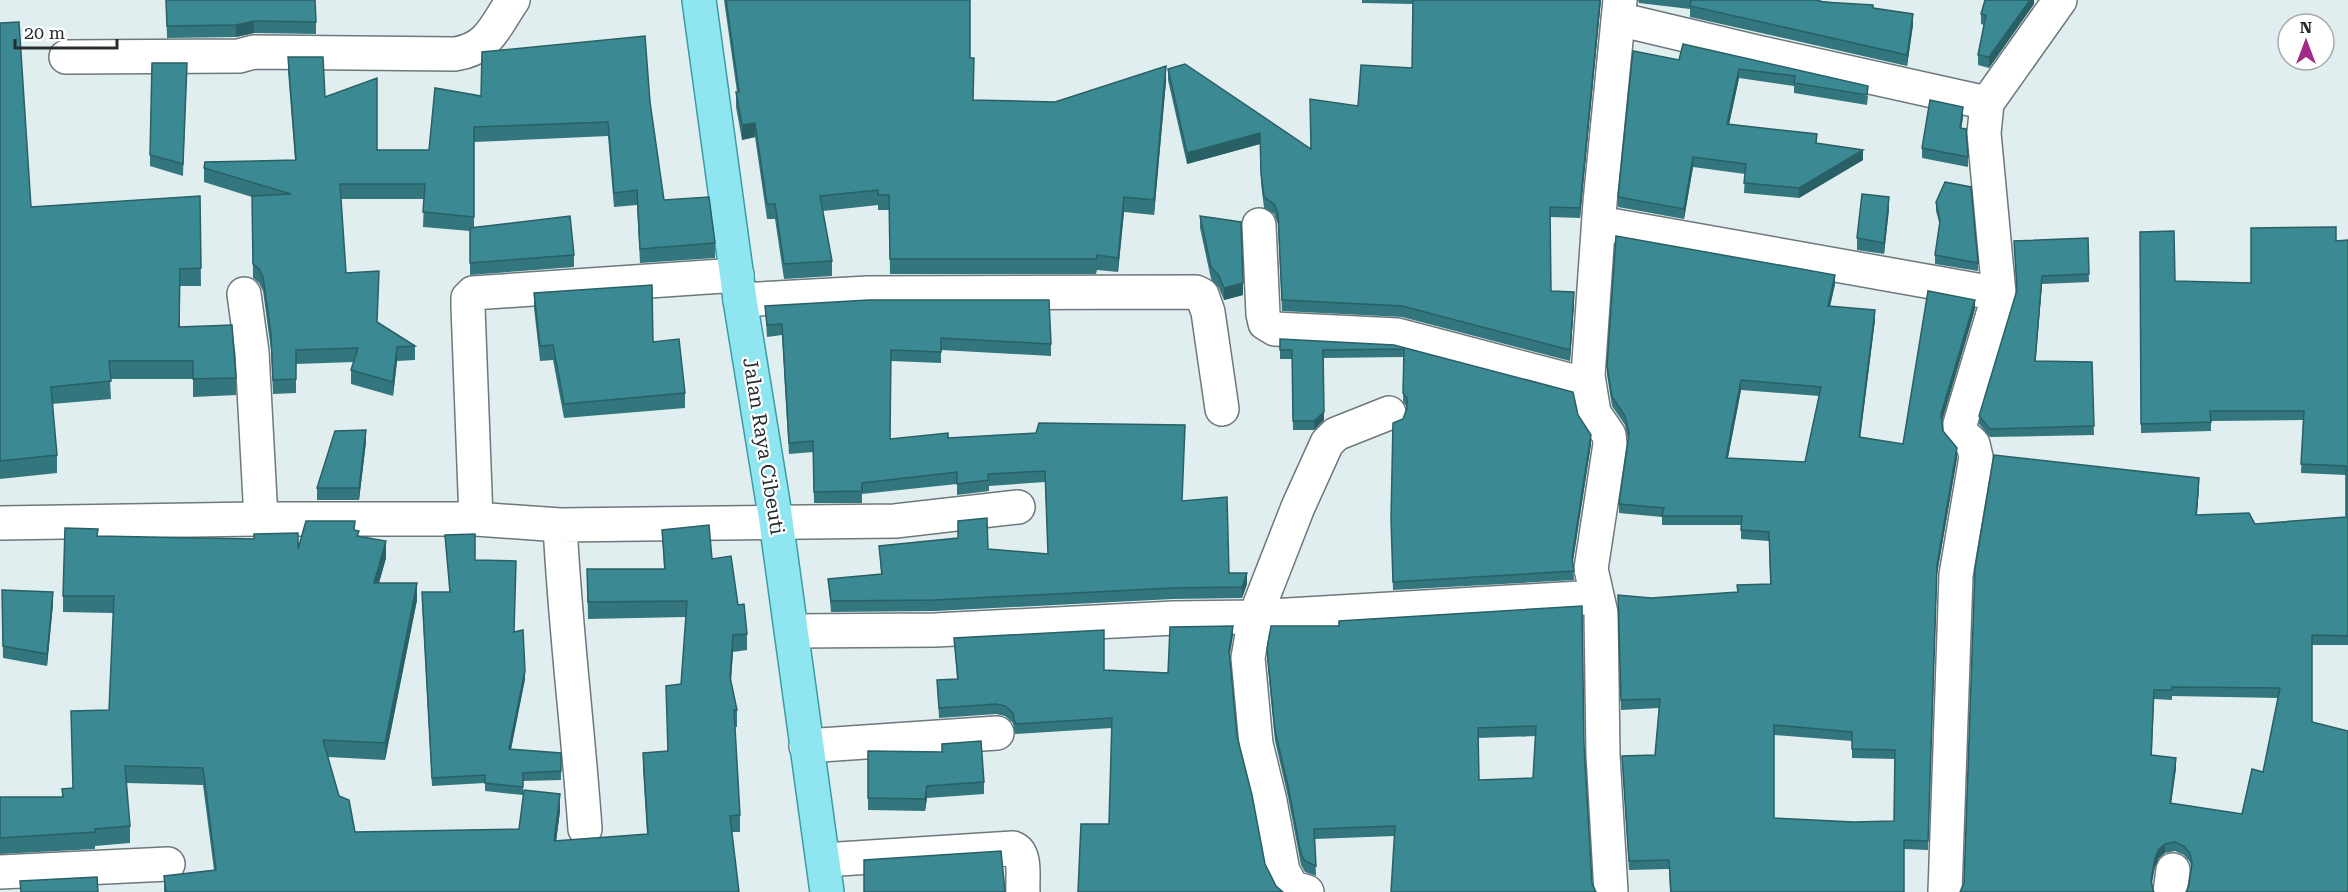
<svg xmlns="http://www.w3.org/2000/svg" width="2348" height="892" font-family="'Roboto Serif',serif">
<rect width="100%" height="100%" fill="#e1eef0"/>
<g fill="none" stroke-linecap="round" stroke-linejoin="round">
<defs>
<path id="minor" d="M1618,19L1757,52L1987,103L2060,0
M66,57L239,56L254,52L455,54C489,49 495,26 513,0
M1599,223L1999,294
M1259,225L1263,314L1265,323L1275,329L1397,335L1588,385
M244,294L252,352L261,519
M740,300L868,293L1196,292L1202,295L1208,312L1222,409
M476,519L468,307V298L473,293L737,275
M0,523L261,519H476L560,525L895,521L1018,507
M560,525C565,627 578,728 585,829
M792,631L935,630L1174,618L1255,617L1597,597
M806,746L997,733
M823,860L1013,848C1027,853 1022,879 1023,892
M0,872L168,864
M1307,892L1292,887L1283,871L1270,801L1256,744L1248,658L1255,617L1298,507L1327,443L1336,434L1389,413
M1611,892L1603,755L1601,613L1591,569L1610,444L1609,435L1594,413L1588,376L1600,202L1620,0
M1945,892L1956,575L1976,457L1973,444L1960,432V424L1999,294L1984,133L1987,103
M2170,892L2173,870"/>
<path id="major" d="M699,0L740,300L776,521L827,892"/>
</defs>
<use href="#minor" stroke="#6d787a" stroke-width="36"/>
<use href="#major" stroke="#3b9ba6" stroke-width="36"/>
<use href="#minor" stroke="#fff" stroke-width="33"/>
<use href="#major" stroke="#8fe6f0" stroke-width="33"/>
</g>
<path fill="#33767e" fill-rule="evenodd" d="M166,0L316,22V34L254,33L236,37L167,38Z
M724,0H970V58L973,100L1055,102L1166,81L1154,215L1124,212L1118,272L1097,270L1096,274H890L889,210H878V205L823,211L832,261V276L784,279L775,219H767L755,137L742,140L736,107V92H737Z
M1362,0H1601L1580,218L1550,217L1551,291L1574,303L1570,361L1402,317L1282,311L1278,224L1274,214L1264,208L1261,183L1260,144L1187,164L1168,80V69L1311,149L1358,106L1412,68L1413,4L1362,3Z
M1638,0H1816L1873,8L1913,25L1907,66L1690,17V9L1639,3Z
M2034,0V4L1989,68L1978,65V55L1984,25L1981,24V14Z
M0,23L31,207L200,196L201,286H180V327L236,378V395L193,397V379H110L111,399L52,404L57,455V473L0,479Z
M1683,44L1868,96L1867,105L1794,93V86L1739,78L1729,124L1817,143L1863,160L1799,198L1744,193L1745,174L1693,167L1684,219L1618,207V197L1679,60Z
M288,57L377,150H429L481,96L650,102L664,200L715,243V258L640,263L637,205L614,207L608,136L474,142V228L574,255V267L470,275V231L423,227L424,199H341L346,273L378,323L415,346V360L397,361L393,396L351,384V370L354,362L296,364V393L273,394L271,350L263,291L259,283L253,278L252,197L204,182V168L295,160L288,71Z
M187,63L183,176L150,166V155Z
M1963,117L1961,128L1968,157V167L1922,158V148Z
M1936,202L1978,263V271L1935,264V255L1940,226L1936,211Z
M1889,209L1884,254L1857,250V238Z
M1200,216L1243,295L1224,300L1219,288L1211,279L1200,228Z
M2140,232L2175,281L2251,283L2336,241L2348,240V645H2312V722L2189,885L2191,868L2190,862L2184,855L2175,851L2165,853L2159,858L2155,867L1960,892L2199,487L2197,515L2255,524L2346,517V475L2301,473L2303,420L2211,421V431L2141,433ZM2172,696L2279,698L2263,772L2242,814L2171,803L2176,768L2152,755L2154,699L2172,700Z
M2088,238L2089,282L2042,284L2035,361L2092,362L2094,435L1990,437L1979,424V416L2017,291L2014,241Z
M1835,284L1830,306L1875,320L1860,438L1903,444L1975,309L1942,421L1943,431L1957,458L1937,574L1928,850L1904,849V892H1670L1669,869L1629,870L1622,756L1655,755L1659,708L1621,710L1618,595L1651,598L1738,592L1770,584L1769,541L1741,539V525H1662V517L1619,513V504L1628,439L1625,425L1612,406L1607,375V366ZM1741,390L1819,396L1805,462L1728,458ZM1774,735L1852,741V758L1895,759L1894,821L1854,822L1774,818Z
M534,293L653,342L685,393V408L564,418L553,360L540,361L534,308Z
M765,306L1051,344V356L941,350V363L891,361L890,439L948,438L1183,501L1229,573L1247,584L1242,598L1173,599L935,611L831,612L828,579L881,574L879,546L988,549L1048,554L1045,482L989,486V491L957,495V484L862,494V503H814L813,452L789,454L782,335L767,337Z
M1280,339L1394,345L1578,415L1591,444L1573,562L1574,580L1393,590L1391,519L1403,419L1407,409V407L1403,402L1404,357L1323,358L1324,420L1314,430H1293L1292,359H1280Z
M366,442L359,500H317V488Z
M355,530L359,536L386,558L379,583L417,600L385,760L328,757L339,796L355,832L519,829L560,811L556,841L647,834L643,769V753L667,751L681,684L686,617L588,619L587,569H664L662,530L712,559L738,605L747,634V650L733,652L731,681L737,710V727H735L740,815V832H732L739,892H164V876L214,870L203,785L126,783L130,826V843L95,846V849L0,854V797H62V789L73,788L109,710L113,613L63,612V596L98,536L298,549Z
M445,535L475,560L514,632L525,679L511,750L561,759V780L523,781V795L485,791V783L432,786L422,600L450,592Z
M2,590L53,604L47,666L3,658Z
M1339,626L1584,745L1592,883L1394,836L1315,839L1316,876L1305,872L1301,865L1288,797L1275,741L1267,659V649ZM1536,736L1533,778L1479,780L1478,738Z
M1233,636L1109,824L1112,728L1015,734L1013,723L1005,716L996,714L939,718L937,680L957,679L954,638L1104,670L1168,673Z
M942,744L984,782V794L927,798L925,811L868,810V751L942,752Z"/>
<path fill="#296066" d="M1600,0H1601L1580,218V208Z
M2030,0H2034V4L1989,68V57Z
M1913,14V25L1907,66V55Z
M254,21V33L236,37V25Z
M1166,66V81L1154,215V200Z
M1739,69V78L1727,134V124Z
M1963,107V117L1960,138V128Z
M755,123V137L742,140V125Z
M1260,133V144L1187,164V153Z
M1863,150V160L1799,198V188Z
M1693,157V167L1684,219V209Z
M1124,197V212L1118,272V258Z
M1889,197V209L1884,254V243Z
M1835,275V284L1828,315V306Z
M2042,276V284L2035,369V361Z
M1243,283V295L1224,300V288Z
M1574,292V303L1570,361V350Z
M1975,300V309L1941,424V414Z
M1875,310V320L1859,447V437Z
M397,347V361L393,396V382Z
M1741,380V390L1726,467V458Z
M1324,412V420L1314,430V421Z
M366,430V442L359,500V488Z
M1591,435V444L1572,566V558Z
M1957,448V458L1937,574L1928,850L1937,565Z
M2199,478V487L2196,524V515Z
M386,541V558L374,600V583Z
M1247,573V584L1242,598V587Z
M417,583V600L385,760V743Z
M53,592V604L47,666V654Z
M1233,626V636L1229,660V650Z
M733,635V652L730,693V677Z
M525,671V679L509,758V749Z
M2176,758V768L2170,812V803Z
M927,786V798L925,811V799Z
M560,794V811L554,858V841Z
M2165,844V853L2159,858L2155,867L2151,889V880L2155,858L2159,849Z"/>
<path fill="#3b8992" stroke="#296066" stroke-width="1.5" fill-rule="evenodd" d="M166,0H315L316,22L254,21L236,25L167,26Z
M726,0H970V58H974L973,100L1055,102L1166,66L1154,200L1124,197L1118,258L1097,255L1096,259H890L889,195H878V190L820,196L832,261L784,264L775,204H767L755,123L742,125L736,92H739Z
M1413,0H1600L1580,208L1550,207L1551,291L1574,292L1570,350L1402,306L1282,300L1278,213L1274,204L1264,197L1261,173L1260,133L1187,153L1168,69L1185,64L1311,149L1310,99L1358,106L1361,65L1412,68Z
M1691,0H1816L1823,2L1873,5V8L1913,14L1907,55L1690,6Z
M1985,0H2030L1989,57L1978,55L1986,15L1981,14Z
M19,22L31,207L200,196L201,268L180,269L179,327L232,325L236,378L193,379V361H109L111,381L51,387L57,455L0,461V23Z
M645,36L650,102L664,200L709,197L715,243L640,249L637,190L614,193L608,122L474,127V217L423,212L425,184H340L346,273L379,271L377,322L415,346L397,347L393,382L351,370L358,348L296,350V379L273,380L271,335L263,277L259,269L253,264L252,196L291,194L204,168L205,162L296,160L288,57H323L325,97L377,78V150H429L435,88L481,96L482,52Z
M1683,44L1868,86L1867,95L1794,83L1795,76L1739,69L1727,124L1817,134L1816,143L1863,150L1799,188L1744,183L1746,164L1693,157L1684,209L1618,197L1633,51L1679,60Z
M152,63H187L183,164L150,155Z
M1930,100L1963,107L1960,128L1966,129L1968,157L1922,148Z
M1945,182L1971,187L1978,263L1935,255L1940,221L1936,202Z
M1862,194L1889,197L1884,243L1857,238Z
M570,216L574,255L470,263V228Z
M1200,216L1241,222L1243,283L1224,288L1219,276L1211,267Z
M2336,227V241L2348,240V636L2312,635V722L2348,731V892H2186L2189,885L2192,863L2190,853L2184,846L2175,842L2165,844L2159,849L2155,858L2151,880L2153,890L2154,892H1960L1964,883L1975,568L1994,455L2199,478L2196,515L2249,513L2255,524L2346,517V466L2301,464L2304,411H2210L2211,422L2141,424L2140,232L2174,231L2175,281L2251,283V228ZM2172,687L2280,688L2263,772L2252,769L2242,814L2170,803L2176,758L2151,755L2154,690H2172Z
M1616,236L1835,275L1828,306L1875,310L1859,437L1903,444L1928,291L1975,300L1941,414L1943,431L1957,448L1937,565L1928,841L1904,840V892H1671L1669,860L1629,861L1622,756L1655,755L1660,699L1621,700L1618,595L1651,598L1738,592L1737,585L1771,584L1769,532L1741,530L1742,516H1662L1664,508L1619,504L1629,433L1625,416L1612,397L1607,366ZM1741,380L1821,387L1805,462L1726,458ZM1774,725L1852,732V749L1895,750L1894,821L1854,822L1774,818Z
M2088,238L2089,274L2042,276L2035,361L2092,362L2094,426L1990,429L1979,416L2017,290L2014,241Z
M652,285L653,342L679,339L685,393L564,404L553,345L540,346L534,293Z
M869,300H1049L1051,344L941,338V352L891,350L890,439L948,433V438L1036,433L1039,423L1185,425L1182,501L1227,497L1229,573H1247L1242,587L1173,588L935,600L831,601L828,579L882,574L879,546L958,538V521L987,518L988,549L1048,554L1045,471L988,474L989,480L957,484V472L862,483V491L814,492L813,441L789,443L782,324L767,325L765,306Z
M1280,339L1394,345L1573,392L1578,415L1591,435L1572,558L1574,571L1393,582L1391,519L1393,423L1403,419L1407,408V398L1403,393L1404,349L1323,350L1324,412L1314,421H1293L1292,350H1280Z
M366,430L359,488H317L335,431Z
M306,521H355L354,530L359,531L357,536L386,541L374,583H417L385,743L323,740L339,796L349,800L355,832L519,829L524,790L560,794L554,841L648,834L643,753L668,751L666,686L681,684L687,601L588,602L587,569H665L662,530L709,525L712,559L731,556L738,605L744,604L747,634L733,635L730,677L737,710H734L740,815L730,816L739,892H166L164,876L216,870L203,768L125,766L130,826L95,829V832L0,838V797H63L62,789L73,788L71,711L109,710L114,596H63L65,528L98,529L97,536L254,539V534L298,533V549Z
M475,534V560L516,561L514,632L523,630L525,671L509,749L561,753V771L523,773V787L485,783V775L432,778L422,592H450L445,535Z
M2,590L53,592L47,654L3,646Z
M1582,606L1584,745L1592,883L1596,892H1391L1395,826L1314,829L1316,866L1305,861L1301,854L1288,786L1275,731L1267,649L1271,626H1339V621ZM1536,726L1533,778L1479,780L1478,728Z
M1233,626L1229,650L1237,736L1252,795L1265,864L1276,886L1283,892H1078L1081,824H1109L1112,718L1015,724L1013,713L1005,706L996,704L939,708L937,680L958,679L954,638L1104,630V670L1168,673L1170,627Z
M981,741L984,782L927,786L925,799L868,798V751L942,752V744Z
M1001,851L1005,892H864V860Z
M97,877L98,892H21L20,881Z"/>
<g text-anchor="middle" stroke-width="4.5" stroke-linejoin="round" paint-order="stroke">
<g font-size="20" fill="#282d2e" stroke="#fff">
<text transform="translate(764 446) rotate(81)" y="7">Jalan Raya Cibeuti</text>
</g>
</g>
<g transform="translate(2306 42)"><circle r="28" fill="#ffffff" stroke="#a9abab" stroke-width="1.5"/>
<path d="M0-4.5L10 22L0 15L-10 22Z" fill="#a02a84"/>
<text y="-9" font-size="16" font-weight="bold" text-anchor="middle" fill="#282d2e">N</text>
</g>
<path d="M15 39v9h102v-9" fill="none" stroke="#282d2e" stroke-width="3"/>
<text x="24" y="39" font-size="18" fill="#282d2e" stroke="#ffffff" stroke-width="4.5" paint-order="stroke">20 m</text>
</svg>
